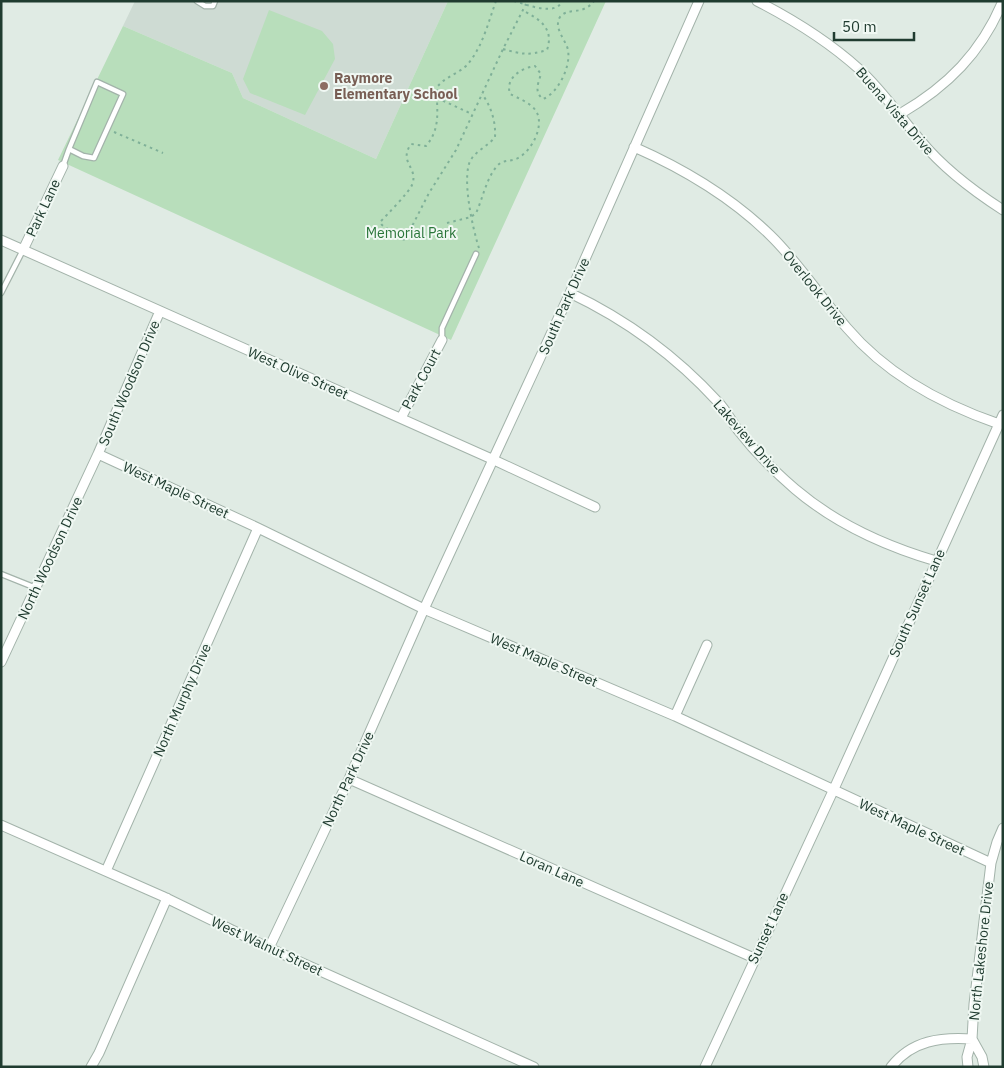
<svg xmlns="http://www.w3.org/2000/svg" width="1004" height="1068" font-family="'IBM Plex Sans',sans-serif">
<rect width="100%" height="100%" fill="#e0ebe4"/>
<path fill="#cedbd3" d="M135,1H448L376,159L243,98L232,73L123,26Z"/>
<path fill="#b8debb" d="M448,1H606L451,340L58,160L123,26L232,73L243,98L376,159Z
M269,10L322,31L333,44L335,59L305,115L250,93L243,79Z"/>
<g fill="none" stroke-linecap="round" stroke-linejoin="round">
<defs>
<path id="service" d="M197,1L205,6H213L215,1
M63,166L69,149L83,156L94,158L123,94L97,82L69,149
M1,293L23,250
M442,340V328L476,254
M1,574L36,588"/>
<path id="minor" d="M757,1C794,20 828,41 859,69C883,91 900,117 921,141C944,169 972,190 1003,210
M900,114C948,86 981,53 1003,1
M634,147C684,169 730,196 770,235C799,263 820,297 847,328C887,375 941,404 999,424
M1,240L494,460L595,507
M23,250L63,166
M570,293C627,320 675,355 718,402C726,410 731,421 738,430C755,452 774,471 795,489C836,524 885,546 936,561
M401,418L442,340
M98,454L258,528L424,609L675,716L991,863
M1,662L98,454L160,311
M675,716L707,645
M349,779L754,958
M1,825L162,896L269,948L534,1067
M106,871L258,528
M269,948L349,779L424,609L570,293L699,1
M972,1039L982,1057L984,1067
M91,1067L99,1053L167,898
M705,1067L833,791L1003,415
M891,1067C912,1040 941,1037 972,1039
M968,1067L967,1057L972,1039L974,1004L991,863L997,842L1003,828"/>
</defs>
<use href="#service" stroke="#a3b3aa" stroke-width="7"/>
<use href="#minor" stroke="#a3b3aa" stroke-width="11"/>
<path stroke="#7fb098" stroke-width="2" stroke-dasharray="2.5 4" stroke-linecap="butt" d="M496,1C488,23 482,49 466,66C457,74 445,77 437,87C436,109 442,127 426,146L411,144C398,163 419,167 412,185C409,192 387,215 380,222L382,225L402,239L405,240L429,193L456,150L503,49L526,4
M514,1C525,4 556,17 562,1
M503,49C521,54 528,56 547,50C554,29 541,20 524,11
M437,98L472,114
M114,132L163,153
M447,223L471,217L476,213C483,198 486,179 497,166C503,159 511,162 518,158C532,151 545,125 536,111C531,103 518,98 510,94C505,78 521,68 535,66L541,74C538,84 534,92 543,99C558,93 571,67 568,50C566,40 553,28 560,17C567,7 583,16 594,1
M479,248C473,230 460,173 472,158C478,150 489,145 495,137C496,122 491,106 482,94"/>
<use href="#service" stroke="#fff" stroke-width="4.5"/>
<use href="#minor" stroke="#fff" stroke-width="9"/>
</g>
<circle fill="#8d6e63" stroke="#f0f8f3" stroke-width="2" cx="324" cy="86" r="5"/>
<g text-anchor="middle" stroke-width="4" stroke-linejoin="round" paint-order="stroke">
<g font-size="14" font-weight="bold" fill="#785e54" stroke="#f0f8f3" text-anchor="start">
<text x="334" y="83">Raymore<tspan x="334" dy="16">Elementary School</tspan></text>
</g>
<g font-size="14" fill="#203c30" stroke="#f0f8f3">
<text transform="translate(895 111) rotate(49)" y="5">Buena Vista Drive</text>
<text transform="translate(43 208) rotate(-65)" y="5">Park Lane</text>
<text transform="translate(815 288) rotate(51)" y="5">Overlook Drive</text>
<text transform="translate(564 306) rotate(-66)" y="5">South Park Drive</text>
<text transform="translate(298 373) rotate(24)" y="5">West Olive Street</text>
<text transform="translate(421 379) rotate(-62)" y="5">Park Court</text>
<text transform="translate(129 383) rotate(-67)" y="5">South Woodson Drive</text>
<text transform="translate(747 437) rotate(49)" y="5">Lakeview Drive</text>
<text transform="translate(176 490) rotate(25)" y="5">West Maple Street</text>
<text transform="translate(50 558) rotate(-65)" y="5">North Woodson Drive</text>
<text transform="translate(917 603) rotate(-66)" y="5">South Sunset Lane</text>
<text transform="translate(544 660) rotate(23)" y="5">West Maple Street</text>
<text transform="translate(182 700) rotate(-66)" y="5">North Murphy Drive</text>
<text transform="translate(348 779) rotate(-65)" y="5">North Park Drive</text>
<text transform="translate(912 827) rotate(25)" y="5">West Maple Street</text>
<text transform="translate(552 869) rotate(24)" y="5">Loran Lane</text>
<text transform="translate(768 928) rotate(-65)" y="5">Sunset Lane</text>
<text transform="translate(267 946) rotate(25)" y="5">West Walnut Street</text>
<text transform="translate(981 951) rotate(-84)" y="5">North Lakeshore Drive</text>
</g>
<g font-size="14" fill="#297539" stroke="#f0f8f3">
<text x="411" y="238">Memorial Park</text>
</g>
</g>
<rect width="1004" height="1068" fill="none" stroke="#203c30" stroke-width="5"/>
<path d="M834 32v8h80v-8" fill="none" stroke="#203c30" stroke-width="2.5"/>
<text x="842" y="32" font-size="15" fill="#203c30" stroke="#f0f8f3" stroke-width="4" paint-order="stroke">50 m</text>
</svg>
